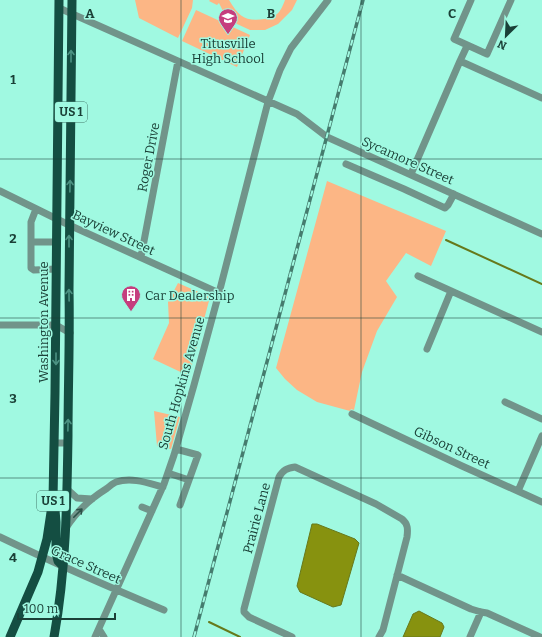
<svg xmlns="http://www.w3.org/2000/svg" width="542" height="637" font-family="Bitter,serif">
<rect width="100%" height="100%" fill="#a0f9e1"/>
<path fill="#fcb685" d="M135,0H193L192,8L178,38L139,18Z
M210,0H229C239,17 246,22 265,19C269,18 274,17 277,14C281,11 283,5 285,0H297L292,10L278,24L265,30H250L237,24L225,15L219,3L217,5L209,1Z
M196,10L250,35L237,67L182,41Z
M327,181L446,231L431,266L406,253L386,281L397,297L377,331L362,372L354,410L351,409L350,411L317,402L297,390L285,379L276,368Z
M178,283L210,297L189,376L153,359L169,323L168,302Z
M154,411L180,417L171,449L157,446Z"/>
<path fill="#87920f" stroke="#66791b" d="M312,524H317L355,539L359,543L341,605L333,607L300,592L297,586Z
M419,611L442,623L444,627L440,637H403L413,614Z"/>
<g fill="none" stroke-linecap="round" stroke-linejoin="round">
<path stroke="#66791b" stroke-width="2" d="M446,240L542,284
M209,622L240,637"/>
<path stroke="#71948a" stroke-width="7" d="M471,0L454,39L487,54L511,0
M59,8L297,114L327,137L542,234
M460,61L467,46
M346,164L404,189L445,208L448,205L454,194
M411,174L460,61L542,98
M0,191L69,225L219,293
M36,209L31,222V268L34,270L56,269
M31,242H56
M141,257L178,61
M418,276L542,332
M0,325H56L70,333
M427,349L451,291
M505,402L542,419
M352,414L462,466L542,502
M55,443H68
M168,473L189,480L198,455L176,449
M67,489L77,498L92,499
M518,491L542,436
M180,505L189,480
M142,507L152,511
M66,528C76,512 90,499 106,489C109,487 113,483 116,482C132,477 148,483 163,487
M0,537C54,563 109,587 164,610
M397,575L471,609L481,612L487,613L540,637
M99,629L104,637
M95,637L164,484L174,455L194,385L219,293L268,102L280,70L291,48L328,0
M292,637L249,617L244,612V609L279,477C283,470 287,468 295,467L376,504L402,519C408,524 408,529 407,537L383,630L379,637
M470,637L481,612"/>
<path stroke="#144e42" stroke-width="9" d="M55,510L56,522V553L58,561L63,566
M10,637L38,572L47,539L53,499L55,393L59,0
M54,637C66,571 67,503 68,436C68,388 70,339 69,290L72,0"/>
<defs>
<path id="rail" d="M194,637L363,0"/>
</defs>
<use href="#rail" stroke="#457c6e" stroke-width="3.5"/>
<use href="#rail" stroke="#a0f9e1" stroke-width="2" stroke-dasharray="6" stroke-linecap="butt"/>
</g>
<defs><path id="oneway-shaft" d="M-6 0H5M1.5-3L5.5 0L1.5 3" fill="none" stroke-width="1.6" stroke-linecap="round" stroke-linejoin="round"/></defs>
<g stroke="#4c9282">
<use href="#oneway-shaft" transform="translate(71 56) rotate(-90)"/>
<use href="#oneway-shaft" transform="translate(70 186) rotate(-89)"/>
<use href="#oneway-shaft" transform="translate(69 241) rotate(-90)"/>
<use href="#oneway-shaft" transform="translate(69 295) rotate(-91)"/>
<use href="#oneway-shaft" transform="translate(56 359) rotate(90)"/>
<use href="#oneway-shaft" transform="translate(68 425) rotate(-89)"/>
</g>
<use stroke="#2b5148" href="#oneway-shaft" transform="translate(78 513) rotate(-45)"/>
<path fill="none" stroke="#1a4037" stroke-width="1" stroke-opacity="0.55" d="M181,0V637M361,0V637M0,159H542M0,318H542M0,478H542"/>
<defs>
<symbol id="school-pin" viewBox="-11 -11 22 30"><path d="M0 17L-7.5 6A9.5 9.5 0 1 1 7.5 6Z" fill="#c53e7e" stroke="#a0f9e1"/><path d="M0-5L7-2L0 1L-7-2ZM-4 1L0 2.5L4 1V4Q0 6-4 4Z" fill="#fff"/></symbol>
<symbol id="building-pin" viewBox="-11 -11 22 30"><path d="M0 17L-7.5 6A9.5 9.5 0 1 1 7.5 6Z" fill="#c53e7e" stroke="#a0f9e1"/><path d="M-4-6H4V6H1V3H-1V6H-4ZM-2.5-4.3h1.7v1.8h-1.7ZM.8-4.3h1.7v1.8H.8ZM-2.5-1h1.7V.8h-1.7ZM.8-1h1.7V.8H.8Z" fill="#fff"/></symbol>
</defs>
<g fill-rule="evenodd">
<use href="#school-pin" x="217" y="7" width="22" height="30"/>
<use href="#building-pin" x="120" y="284" width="22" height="30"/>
</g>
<g text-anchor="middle" stroke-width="3" stroke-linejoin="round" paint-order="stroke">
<g fill="#a0f9e1" stroke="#42786a" stroke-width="1">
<rect x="55" y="102" width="32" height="20" rx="3"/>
<rect x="37" y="491" width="32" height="20" rx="3"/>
</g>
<g font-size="12" font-weight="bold" fill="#1a4037">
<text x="71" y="116">US 1</text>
<text x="53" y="505">US 1</text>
</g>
<g font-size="13" fill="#1a4037" stroke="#a0f9e1">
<text x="228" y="48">Titusville<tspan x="228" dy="15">High School</tspan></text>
<text x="145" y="300" text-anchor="start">Car Dealership</text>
</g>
<g font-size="13" fill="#1a4037" stroke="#a0f9e1">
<text transform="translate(148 157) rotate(-79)" y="5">Roger Drive</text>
<text transform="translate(408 160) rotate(24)" y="5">Sycamore Street</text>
<text transform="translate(114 232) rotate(25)" y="5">Bayview Street</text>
<text transform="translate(43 322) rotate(-90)" y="5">Washington Avenue</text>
<text transform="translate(181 383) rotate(-74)" y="5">South Hopkins Avenue</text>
<text transform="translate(452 447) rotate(25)" y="5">Gibson Street</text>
<text transform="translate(256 518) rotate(-75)" y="5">Prairie Lane</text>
<text transform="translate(86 564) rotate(24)" y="5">Grace Street</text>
</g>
</g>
<g font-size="13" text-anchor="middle" font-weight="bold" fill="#1a4037" stroke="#a0f9e1" stroke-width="3" stroke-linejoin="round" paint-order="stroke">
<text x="90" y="18">A</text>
<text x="271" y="18">B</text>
<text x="452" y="18">C</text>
<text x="13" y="84">1</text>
<text x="13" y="243">2</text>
<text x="13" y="403">3</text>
<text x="13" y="562">4</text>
</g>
<g transform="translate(506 36) rotate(204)" stroke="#a0f9e1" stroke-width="3" paint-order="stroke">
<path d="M0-3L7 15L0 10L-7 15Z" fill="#1a4037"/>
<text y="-6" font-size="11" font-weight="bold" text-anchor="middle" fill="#1a4037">N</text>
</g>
<path d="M18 613v6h97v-6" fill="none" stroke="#1a4037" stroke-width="2"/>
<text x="24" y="613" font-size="12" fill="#1a4037" stroke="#a0f9e1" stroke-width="3" paint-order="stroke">100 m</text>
</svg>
